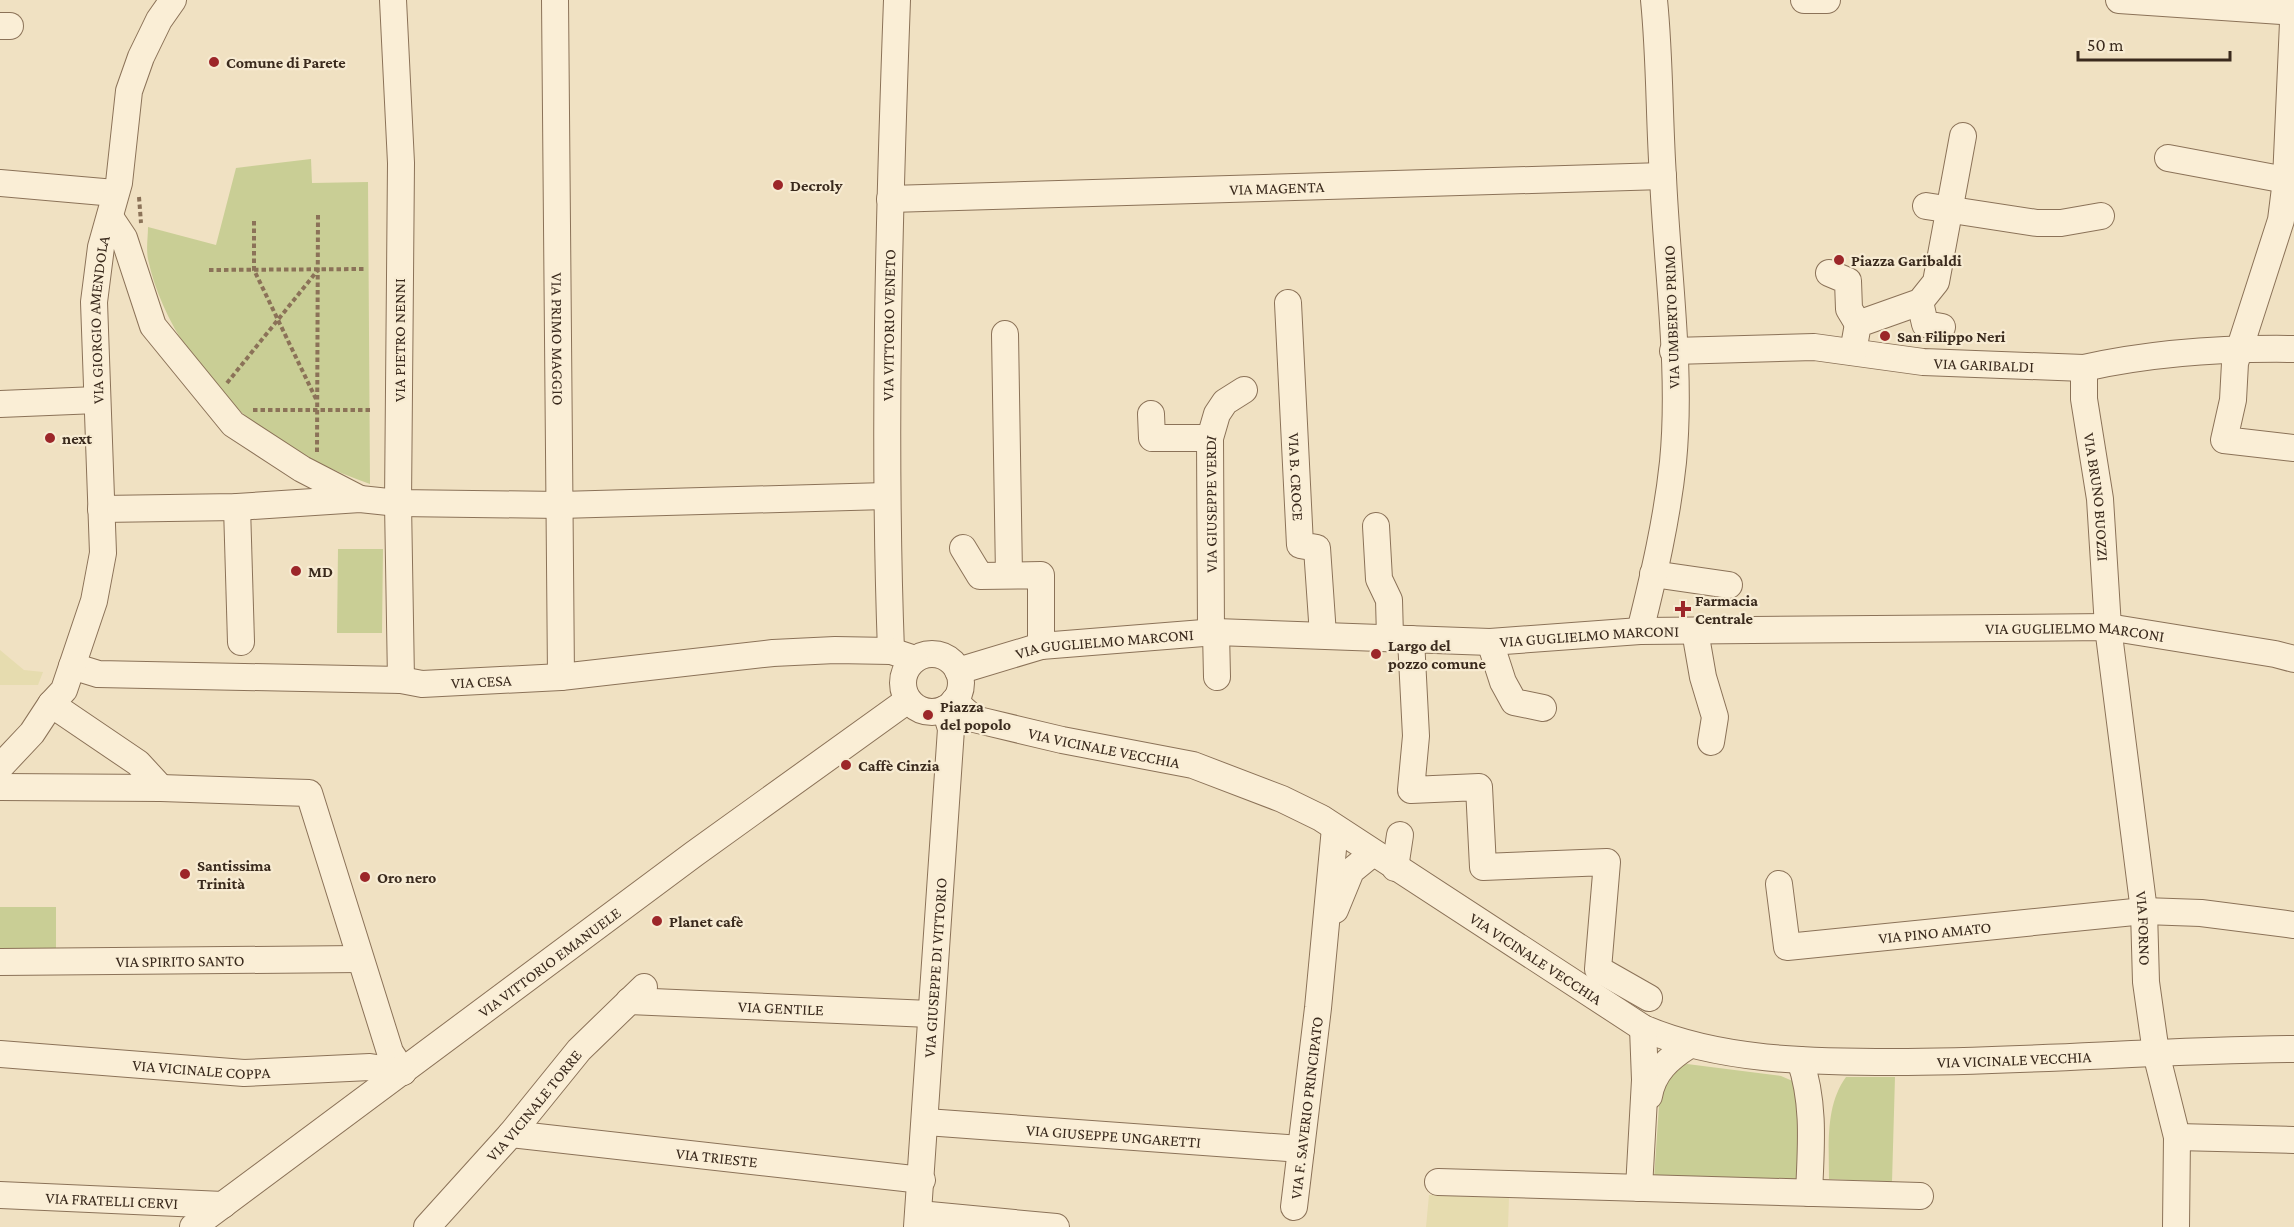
<svg xmlns="http://www.w3.org/2000/svg" width="2294" height="1227" font-family="'Crimson Pro',serif">
<rect width="100%" height="100%" fill="#f0e1c2"/>
<path fill="#e6dcaf" d="M0,650L24,670L43,672L38,685H0Z
M1429,1195L1509,1198L1508,1227H1426Z"/>
<path fill="#c9ce95" d="M311,159L312,183L368,182L370,484C334,471 298,456 267,433C212,393 162,326 148,259C146,248 148,237 148,227L216,245L236,168Z
M338,549H383L382,633H337Z
M0,907H56V948L0,949Z
M1687,1064L1781,1076L1795,1082L1800,1094L1798,1179H1654L1661,1076Z
M1846,1077H1895L1892,1182L1829,1179C1829,1145 1825,1106 1846,1077Z"/>
<g fill="none" stroke-linecap="round" stroke-linejoin="round">
<defs>
<g id="minor">
<path d="M393,0L401,163L398,503L401,680"/>
<path id="s1" d="M555,0L561,677"/>
<path d="M1804,0H1827"/>
<path d="M2119,0L2294,12"/>
<path d="M2294,0L2286,180L2281,220L2235,363L2233,400L2224,440L2294,448"/>
<path d="M0,26H10"/>
<path d="M2168,158L2286,180"/>
<path d="M0,183L115,193"/>
<path id="s2" d="M890,199L1663,176"/>
<path d="M1926,206L2037,223H2061L2101,216"/>
<path d="M110,217L124,238L153,326L233,424L302,469L360,499"/>
<path d="M1829,273L1848,281L1849,309L1858,324"/>
<path d="M1920,302L1925,324L1942,327"/>
<path id="s3" d="M1288,303L1300,545L1317,548L1323,635"/>
<path d="M1005,334L1009,575"/>
<path id="s4" d="M1673,351L1814,347L1923,362L2084,368C2152,353 2225,348 2294,349"/>
<path d="M1853,352L1858,324L1920,302L1936,282L1963,136"/>
<path id="s5" d="M2084,368V399L2100,499L2108,627L2144,911L2146,982L2156,1053L2177,1137L2176,1227"/>
<path d="M0,404L97,400"/>
<path d="M1151,414L1152,438H1210"/>
<path d="M237,507L241,642"/>
<path d="M101,509L237,507L360,499L398,503L560,505L886,496"/>
<path d="M1376,526L1379,579L1389,600L1390,637"/>
<path d="M963,548L980,576L1041,575V646"/>
<path d="M1653,574L1729,585"/>
<path d="M1640,631C1654,575 1667,519 1673,462C1682,370 1667,269 1663,177C1659,118 1660,59 1654,0"/>
<path d="M1695,631L1703,677L1715,717L1711,742"/>
<path id="s6" d="M1211,632L1210,438L1217,414L1225,402L1244,390"/>
<path d="M1216,632L1217,677"/>
<path d="M1411,639L1416,736L1411,790L1479,787L1483,867L1607,862L1598,969L1649,998"/>
<path d="M1490,642L1503,682L1514,702L1543,708"/>
<path id="s7" d="M891,651C883,434 889,217 897,0"/>
<circle cx="932" cy="683" r="29"/>
<path id="s8" d="M72,666L98,674L401,680L422,684L561,677L773,653L835,650L891,651L915,659"/>
<path id="s9" d="M958,671L1041,646L1216,632L1490,642L1640,631L2108,627L2275,654L2294,659"/>
<path id="s10" d="M954,701L974,719L1062,740L1193,765L1282,799L1321,818L1643,1028C1720,1061 1810,1062 1894,1062C2027,1062 2160,1050 2294,1049"/>
<path d="M51,704L138,763L161,788"/>
<path id="s11" d="M0,767L32,733L51,704L64,690L94,601L103,553L94,302L101,247L119,183L129,91L141,57L159,20L173,0"/>
<path d="M0,787L161,788L309,793L390,1052L403,1072"/>
<path d="M1395,868L1400,835"/>
<path id="s12" d="M1779,884L1787,947L2144,911L2201,913L2294,925"/>
<path d="M1335,910L1351,871L1373,853"/>
<path id="s13" d="M0,962L360,959"/>
<path id="s14" d="M629,1001L930,1014"/>
<path id="s15" d="M0,1054L244,1073L370,1067L403,1072"/>
<path d="M1800,1060C1815,1103 1811,1147 1809,1193"/>
<path d="M1649,1096C1653,1072 1669,1058 1688,1046"/>
<path id="s16" d="M926,1122L1301,1149"/>
<path id="s17" d="M511,1134L922,1180"/>
<path d="M2177,1137L2294,1140"/>
<path d="M1438,1182L1920,1196"/>
<path d="M1639,1188L1645,1080L1643,1028"/>
<path id="s18" d="M0,1195L223,1205"/>
<path id="s19" d="M1294,1207L1318,1008L1335,828"/>
<path d="M919,1214L1056,1227"/>
<path id="s20" d="M193,1227L694,854L908,700"/>
<path id="s21" d="M427,1227L511,1134L579,1050L644,987"/>
<path id="s22" d="M917,1227L951,729L945,709"/>
</g>
</defs>
<use href="#minor" stroke="#8b7258" stroke-width="28"/>
<path stroke="#8b7258" stroke-width="4" stroke-dasharray="4.5 3" stroke-linecap="butt" d="M139,197L141,223
M254,221V270L317,401
M209,270L365,269
M227,383L318,270
M253,410H372
M317,452L318,213"/>
<use href="#minor" stroke="#faeed6" stroke-width="26"/>
</g>
<g fill="#9c2629" stroke="#f7ebd2" stroke-width="2">
<circle cx="214" cy="62" r="6"/>
<circle cx="778" cy="185" r="6"/>
<circle cx="1839" cy="260" r="6"/>
<circle cx="1885" cy="336" r="6"/>
<circle cx="50" cy="438" r="6"/>
<circle cx="296" cy="571" r="6"/>
<path d="M1680 600h6v6h6v6h-6v6h-6v-6h-6v-6h6z"/>
<circle cx="1376" cy="654" r="6"/>
<circle cx="928" cy="715" r="6"/>
<circle cx="846" cy="765" r="6"/>
<circle cx="185" cy="874" r="6"/>
<circle cx="365" cy="877" r="6"/>
<circle cx="657" cy="921" r="6"/>
</g>
<g text-anchor="middle" stroke-width="4.5" stroke-linejoin="round" paint-order="stroke">
<g font-size="16" font-weight="bold" fill="#3a2a1d" stroke="#f7ebd2" text-anchor="start">
<text x="226" y="68">Comune di Parete</text>
<text x="790" y="191">Decroly</text>
<text x="1851" y="266">Piazza Garibaldi</text>
<text x="1897" y="342">San Filippo Neri</text>
<text x="62" y="444">next</text>
<text x="308" y="577">MD</text>
<text x="1695" y="606">Farmacia<tspan x="1695" dy="18">Centrale</tspan></text>
<text x="1388" y="651">Largo del<tspan x="1388" dy="18">pozzo comune</tspan></text>
<text x="940" y="712">Piazza<tspan x="940" dy="18">del popolo</tspan></text>
<text x="858" y="771">Caffè Cinzia</text>
<text x="197" y="871">Santissima<tspan x="197" dy="18">Trinità</tspan></text>
<text x="377" y="883">Oro nero</text>
<text x="669" y="927">Planet cafè</text>
</g>
<g font-size="16" fill="#3a2a1d" stroke="#f7ebd2">
<text dy="6" stroke="none"><textPath href="#s2" startOffset="387">VIA MAGENTA</textPath></text>
<text transform="translate(1671 317) rotate(-92)" y="6">VIA UMBERTO PRIMO</text>
<text dy="6" stroke="none"><textPath href="#s11" startOffset="477">VIA GIORGIO AMENDOLA</textPath></text>
<text dy="6" stroke="none"><textPath href="#s7" startOffset="326">VIA VITTORIO VENETO</textPath></text>
<text dy="6" stroke="none"><textPath href="#s1" startOffset="339">VIA PRIMO MAGGIO</textPath></text>
<text transform="translate(399 340) rotate(-90)" y="6">VIA PIETRO NENNI</text>
<text dy="6" stroke="none"><textPath href="#s4" startOffset="312">VIA GARIBALDI</textPath></text>
<text dy="6" stroke="none"><textPath href="#s3" startOffset="174">VIA B. CROCE</textPath></text>
<text dy="6" stroke="none"><textPath href="#s5" startOffset="130">VIA BRUNO BUOZZI</textPath></text>
<text dy="6" stroke="none"><textPath href="#s6" startOffset="128">VIA GIUSEPPE VERDI</textPath></text>
<text dy="6" stroke="none"><textPath href="#s9" startOffset="1122">VIA GUGLIELMO MARCONI</textPath></text>
<text dy="6" stroke="none"><textPath href="#s9" startOffset="636">VIA GUGLIELMO MARCONI</textPath></text>
<text dy="6" stroke="none"><textPath href="#s9" startOffset="150">VIA GUGLIELMO MARCONI</textPath></text>
<text dy="6" stroke="none"><textPath href="#s8" startOffset="411">VIA CESA</textPath></text>
<text dy="6" stroke="none"><textPath href="#s10" startOffset="160">VIA VICINALE VECCHIA</textPath></text>
<text dy="6" stroke="none"><textPath href="#s5" startOffset="564">VIA FORNO</textPath></text>
<text dy="6" stroke="none"><textPath href="#s12" startOffset="212">VIA PINO AMATO</textPath></text>
<text dy="6" stroke="none"><textPath href="#s10" startOffset="646">VIA VICINALE VECCHIA</textPath></text>
<text dy="6" stroke="none"><textPath href="#s13" startOffset="180">VIA SPIRITO SANTO</textPath></text>
<text dy="6" stroke="none"><textPath href="#s20" startOffset="444">VIA VITTORIO EMANUELE</textPath></text>
<text dy="6" stroke="none"><textPath href="#s22" startOffset="260">VIA GIUSEPPE DI VITTORIO</textPath></text>
<text dy="6" stroke="none"><textPath href="#s14" startOffset="152">VIA GENTILE</textPath></text>
<text dy="6" stroke="none"><textPath href="#s10" startOffset="1149">VIA VICINALE VECCHIA</textPath></text>
<text dy="6" stroke="none"><textPath href="#s15" startOffset="202">VIA VICINALE COPPA</textPath></text>
<text dy="6" stroke="none"><textPath href="#s21" startOffset="162">VIA VICINALE TORRE</textPath></text>
<text dy="6" stroke="none"><textPath href="#s19" startOffset="100">VIA F. SAVERIO PRINCIPATO</textPath></text>
<text dy="6" stroke="none"><textPath href="#s16" startOffset="188">VIA GIUSEPPE UNGARETTI</textPath></text>
<text dy="6" stroke="none"><textPath href="#s17" startOffset="207">VIA TRIESTE</textPath></text>
<text dy="6" stroke="none"><textPath href="#s18" startOffset="112">VIA FRATELLI CERVI</textPath></text>
</g>
</g>
<path d="M2078 51v9h152v-9" fill="none" stroke="#3a2a1d" stroke-width="3"/>
<text x="2087" y="51" font-size="18" fill="#3a2a1d" stroke="#f7ebd2" stroke-width="4.5" paint-order="stroke">50 m</text>
</svg>
